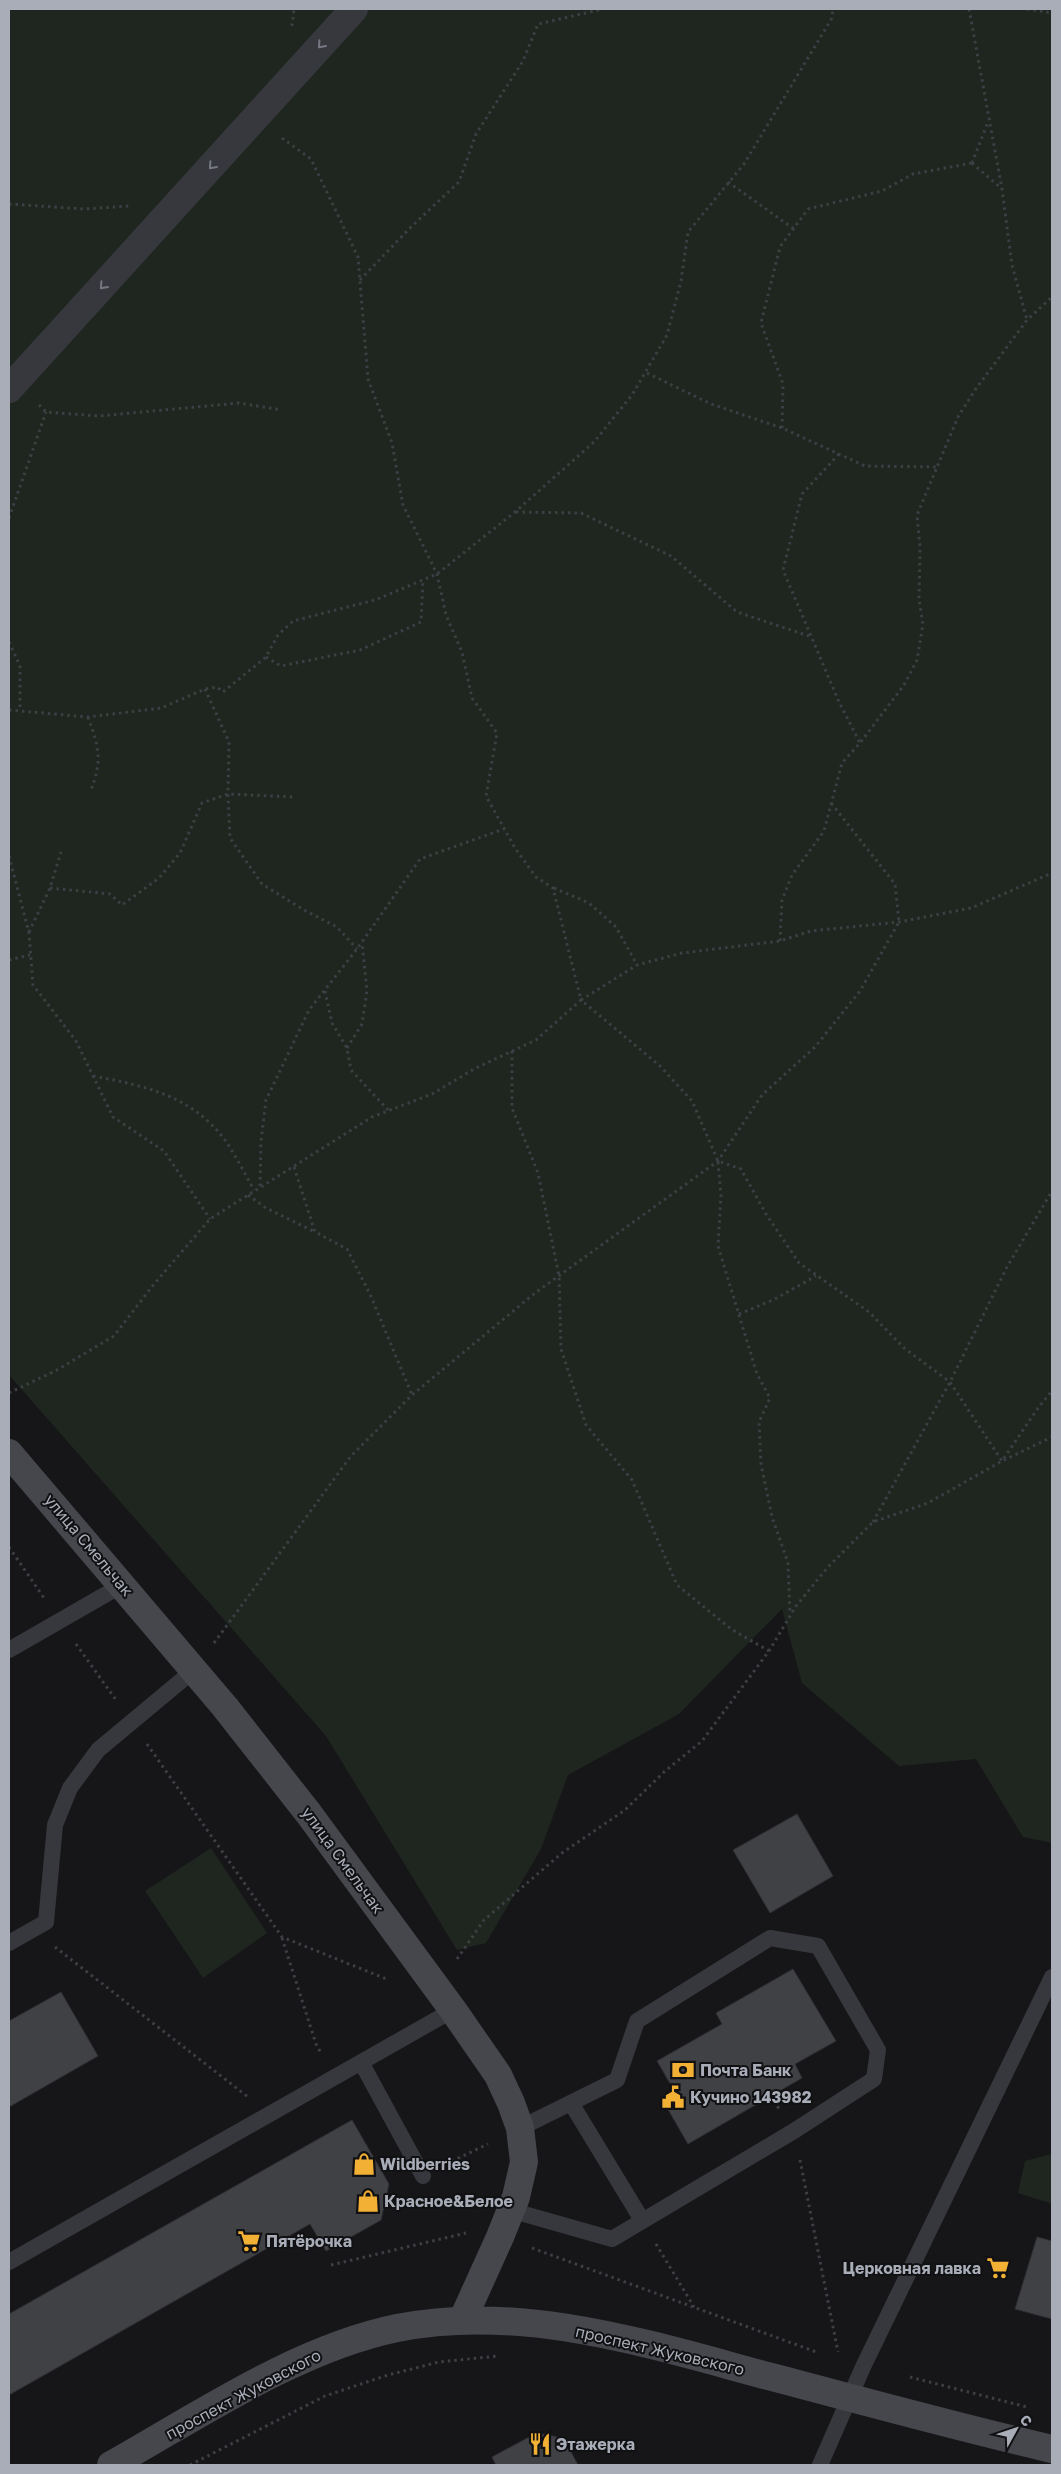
<svg xmlns="http://www.w3.org/2000/svg" width="1061" height="2474" font-family="'Golos Text',sans-serif">
<rect width="100%" height="100%" fill="#161618"/>
<path fill="#1e261f" d="M9,9H1052V1843L1023,1837L976,1759L899,1766L802,1683L782,1609L679,1714L568,1775L541,1849L486,1943L457,1950L326,1736L9,1375Z
M211,1848L267,1933L203,1978L145,1891Z
M1052,2154V2204L1018,2193L1025,2161Z"/>
<path fill="#404145" stroke="#303034" d="M797,1814L833,1876L770,1913L733,1850Z
M793,1969L836,2041L795,2064L802,2078L688,2144L662,2099L675,2092L657,2061L722,2024L716,2013Z
M61,1992L98,2056L9,2107V2021Z
M352,2120L389,2184L381,2220L326,2251L310,2224L9,2395V2314Z
M1037,2237L1052,2241V2319L1015,2309Z
M544,2434L557,2437L570,2450L578,2465H496L492,2457L531,2436Z"/>
<g fill="none" stroke-linecap="round" stroke-linejoin="round">
<path stroke="#3d3f44" stroke-width="3" stroke-dasharray="2.5 4" stroke-linecap="butt" d="M969,9L1002,189L1012,265L1027,320
M1027,9L1052,13
M292,26L294,9
M282,138L311,159L358,257L368,379L392,443L403,505L437,574L446,615L462,652L472,698L497,733L486,796L515,848L536,877L553,888L581,1000L637,965L682,953L780,941L811,931L899,922L971,908L1052,873
M972,163L988,122
M972,163L1002,189
M728,182L794,229
M9,204L84,209L130,206
M360,280L411,227L459,182L476,134L523,61L538,24L603,9
M647,373L711,404L782,428L865,466L939,467
M39,405L46,412L99,416L239,403L282,410
M782,428L783,384L761,323L780,247L808,209L882,191L913,174L972,163
M839,454L802,494L783,570L839,702L860,743
M516,512L581,513L671,556L737,612L809,636
M9,518L46,412
M9,642L20,666V710
M266,657L281,666L360,650L421,622L423,580
M205,689L229,742L228,794L230,838L262,884L304,910L337,927L357,949
M9,710L88,717L161,708L205,689L217,687L223,692L266,657L278,635L293,621L375,600L437,574L515,512L594,442L632,395L667,335L681,281L688,232L744,164L832,18L833,9
M88,717C99,748 103,761 90,792
M9,856L29,933L33,985L76,1041L113,1117L164,1151L210,1219
M50,888L110,894L122,905L159,878L180,853L202,803L228,794L294,797
M554,888L589,903L616,927L637,965
M29,932L50,888L61,852
M780,941L782,900L792,875L824,831L842,763L860,743L904,685L917,660L923,624L919,599L920,547L917,515L958,417L975,390L1027,320L1052,297
M9,960L30,955
M325,991L332,1023L347,1048L351,1070L388,1110
M347,1048L362,1024L367,991L362,942
M512,1051V1108L538,1173L559,1276L561,1349L586,1425L632,1480L677,1585L731,1629L769,1651
M93,1076C145,1086 191,1095 225,1140C236,1156 245,1174 254,1190
M718,1162L721,1195L718,1246L757,1374L770,1398L759,1422L761,1464L772,1517L788,1563L790,1614
M294,1167L315,1232L347,1249L370,1294L412,1395
M260,1186L261,1141L266,1100L309,1010L357,949L420,859L504,829
M248,1195L266,1208L315,1232
M739,1314L773,1300L816,1276
M9,1393L57,1370L114,1336L154,1284L210,1219L372,1117L432,1094L474,1069L536,1040L581,1000L660,1066L692,1101L718,1161L741,1169L766,1214L799,1263L869,1312L904,1348L950,1382L1002,1461L1038,1408L1052,1391
M873,1522L950,1382L1007,1267L1052,1191
M9,1547L44,1598
M214,1643L351,1456L412,1395L535,1293L718,1161L762,1095L815,1047L860,991L899,922L895,884L831,803
M76,1644L116,1700
M147,1744L282,1937L389,1980
M282,1938L316,2044L321,2053
M55,1947L248,2097
M457,1959L484,1920L562,1853L625,1810L664,1772L702,1741L769,1651L796,1606L828,1567L873,1522L928,1503L1002,1461L1052,1437
M771,2095L779,2109
M800,2160L838,2352
M446,2164L488,2144
M656,2244L694,2307
M532,2248L819,2353
M331,2265L466,2233
M910,2377L1027,2407
M190,2465L325,2396L388,2375L439,2362L498,2356"/>
<path stroke="#37383d" stroke-width="16" d="M9,1650L122,1585
M9,1943L46,1922L55,1825L70,1788L98,1750L194,1670
M361,2062L423,2176
M571,2103L642,2220
M510,2210L612,2239L794,2131L874,2079L878,2050L818,1946L770,1938L637,2021L617,2080L520,2128
M9,2262L453,2010
M820,2465L863,2367L1052,1977"/>
<path stroke="#37383d" stroke-width="28" d="M9,389L354,9"/>
<path stroke="#45474d" stroke-width="28" d="M9,1453L225,1707L309,1814L453,2010L498,2075L511,2103L520,2128L524,2162L516,2197L500,2237L462,2321
M111,2465C200,2415 296,2349 397,2328C522,2303 648,2344 768,2376C863,2401 957,2427 1052,2449"/>
</g>
<defs><path id="oneway-chevron" d="M-2-3.5L2.5 0L-2 3.5" fill="none" stroke-width="1.6" stroke-linecap="round" stroke-linejoin="round" transform="scale(1.25)"/></defs>
<g stroke="#757881">
<use href="#oneway-chevron" transform="translate(321 45) rotate(132)"/>
<use href="#oneway-chevron" transform="translate(212 166) rotate(132)"/>
<use href="#oneway-chevron" transform="translate(103 286) rotate(132)"/>
</g>
<defs>
<symbol id="bank-bare" viewBox="-9 -9 18 18"><path d="M-6-4H6V4H-6ZM0-2.3a2.3 2.3 0 1 0 0 4.6a2.3 2.3 0 1 0 0-4.6Z" fill="#f2b134" stroke="#111113" stroke-width="2.5" paint-order="stroke"/></symbol>
<symbol id="civic-bare" viewBox="-9 -9 18 18"><path d="M-.6-6.5H3V-4.5H.6V-3L4-1V1h2V6H-6V1h2V-1L-.6-3ZM-1.2 2.5V6h2.4V2.5Z" fill="#f2b134" stroke="#111113" stroke-width="2.5" paint-order="stroke"/></symbol>
<symbol id="shop-bare" viewBox="-9 -9 18 18"><path d="M-5-2.5h2.3a2.7 3.5 0 0 1 5.4 0H5L5.5 6h-11ZM-1.5-2.5h3a1.5 2.3 0 0 0-3 0Z" fill="#f2b134" stroke="#111113" stroke-width="2.5" paint-order="stroke"/></symbol>
<symbol id="supermarket-bare" viewBox="-9 -9 18 18"><path d="M-6-5.5h2.5l.6 2H6L4.5 2H-2.5L-4.4-4H-6ZM-1.5 3.2a1.3 1.3 0 1 0 .1 0ZM3 3.2a1.3 1.3 0 1 0 .1 0Z" fill="#f2b134" stroke="#111113" stroke-width="2.5" paint-order="stroke"/></symbol>
<symbol id="restaurant-bare" viewBox="-9 -9 18 18"><path d="M-5-6h1v4h1v-4h1v4h1v-4h1v5L-1.5 .5V6h-2V.5L-5-1ZM5-6V6H3V1.5H1.5Q1.5-4 5-6Z" fill="#f2b134" stroke="#111113" stroke-width="2.5" paint-order="stroke"/></symbol>
</defs>
<g fill-rule="evenodd">
<use href="#bank-bare" x="667" y="2054" width="32" height="32"/>
<use href="#civic-bare" x="657" y="2081" width="32" height="32"/>
<use href="#shop-bare" x="348" y="2148" width="32" height="32"/>
<use href="#shop-bare" x="352" y="2185" width="32" height="32"/>
<use href="#supermarket-bare" x="233" y="2225" width="32" height="32"/>
<use href="#supermarket-bare" x="982" y="2252" width="32" height="32"/>
<use href="#restaurant-bare" x="524" y="2428" width="32" height="32"/>
</g>
<g text-anchor="middle" stroke-width="4" stroke-linejoin="round" paint-order="stroke">
<g font-size="16" fill="#a8adb8" stroke="#111113">
<text transform="translate(89 1545) rotate(50)" y="6">улица Смельчак</text>
<text transform="translate(343 1860) rotate(54)" y="6">улица Смельчак</text>
<text transform="translate(660 2350) rotate(13)" y="6">проспект Жуковского</text>
<text transform="translate(243 2394) rotate(-28)" y="6">проспект Жуковского</text>
</g>
<g font-size="16" font-weight="bold" fill="#a8adb8" stroke="#111113" text-anchor="start">
<text x="700" y="2076">Почта Банк</text>
<text x="690" y="2103">Кучино 143982</text>
<text x="380" y="2170">Wildberries</text>
<text x="384" y="2207">Красное&amp;Белое</text>
<text x="266" y="2247">Пятёрочка</text>
<text x="981" y="2274" text-anchor="end">Церковная лавка</text>
<text x="556" y="2450">Этажерка</text>
</g>
</g>
<rect width="1061" height="2474" fill="none" stroke="#a8adb8" stroke-width="20"/>
<g transform="translate(1016 2429) rotate(50)" stroke="#111113" stroke-width="4" paint-order="stroke">
<path d="M0-4L9 19L0 12L-9 19Z" fill="#a8adb8"/>
<text y="-8" font-size="14" font-weight="bold" text-anchor="middle" fill="#a8adb8">С</text>
</g>
</svg>
